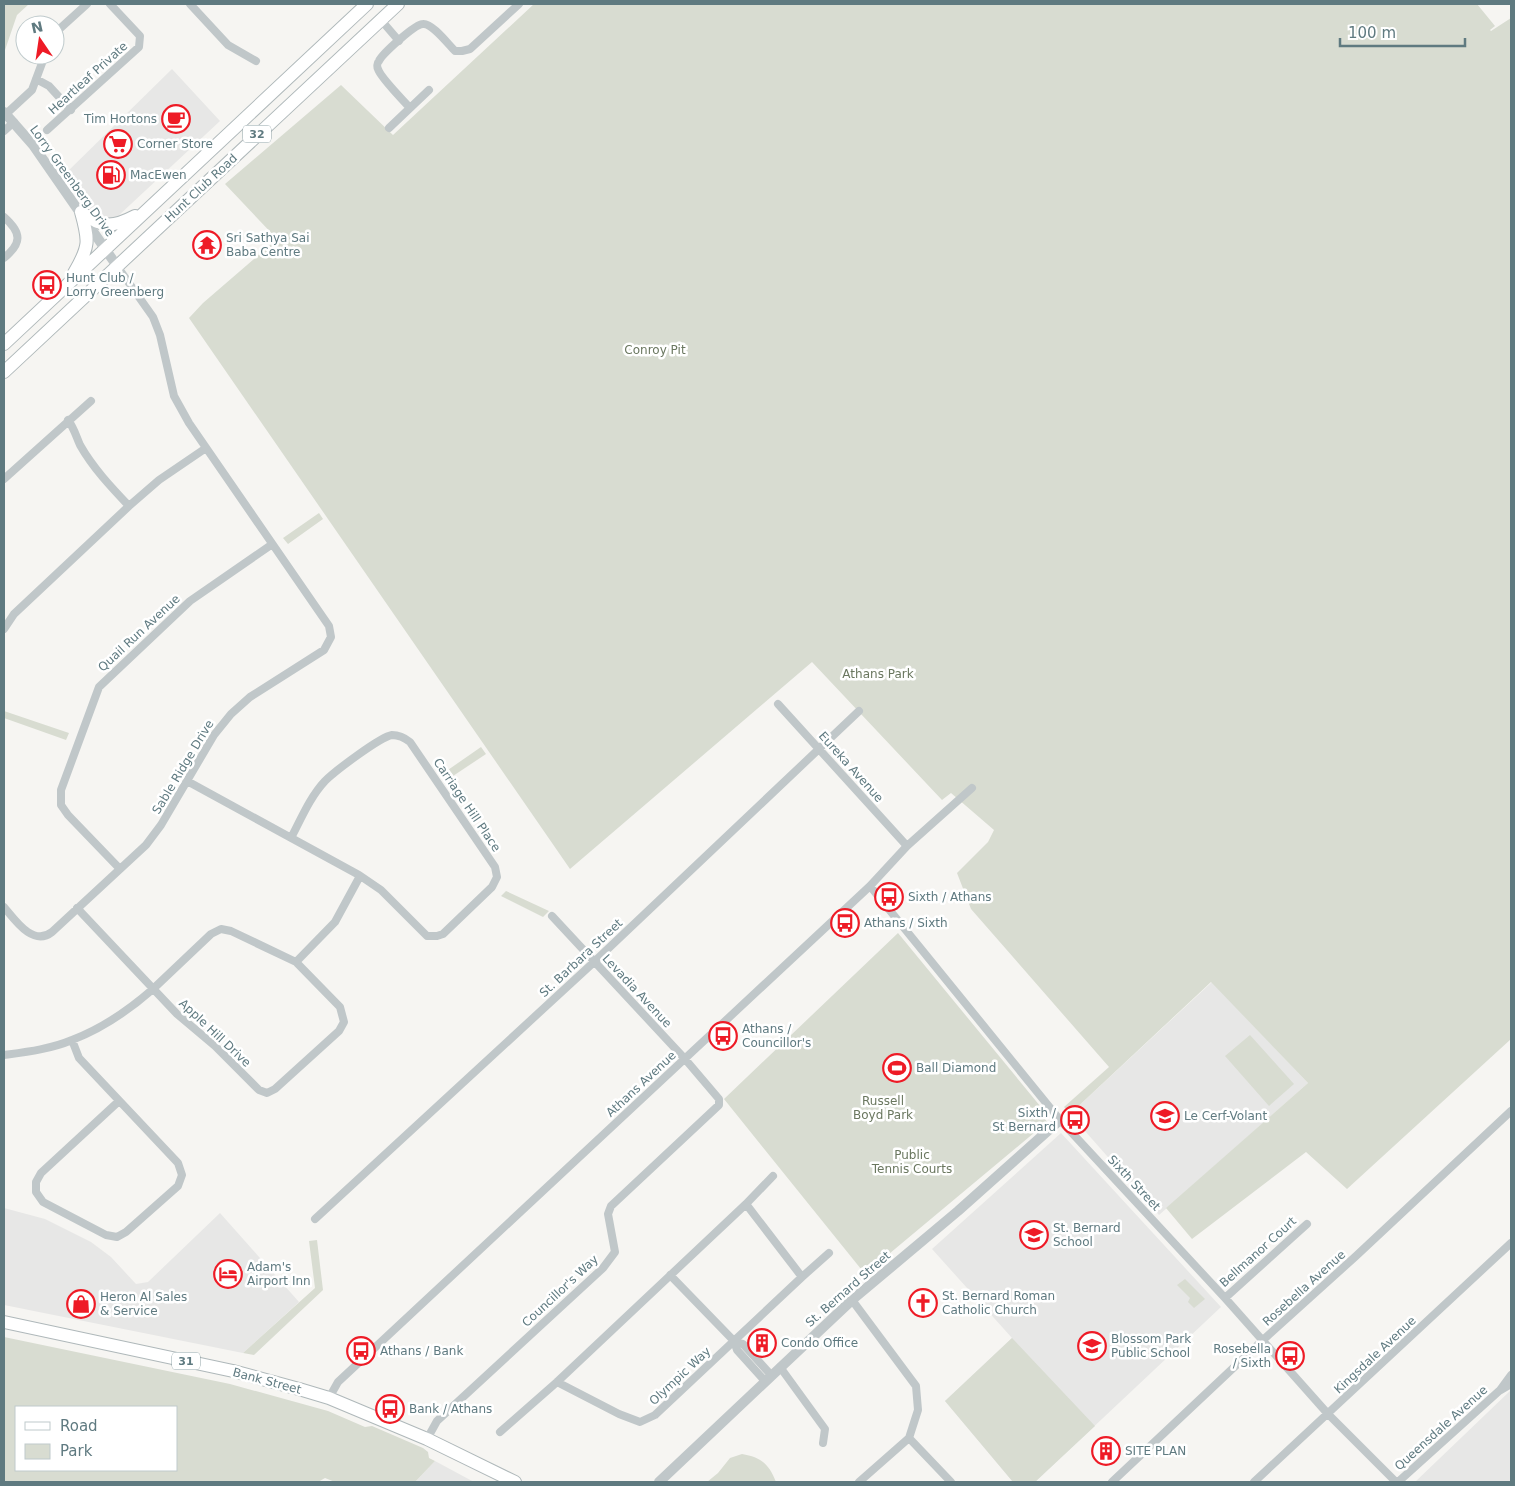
<svg xmlns="http://www.w3.org/2000/svg" width="1515" height="1486" font-family="'DejaVu Sans',sans-serif">
<rect width="100%" height="100%" fill="#f6f5f2"/>
<path fill="#e7e7e6" d="M172,69L220,121L116,218H105L94,214L66,173Z
M1212,982L1308,1083L1159,1215L1070,1114Z
M1061,1133L1221,1307L1035,1482H1013L945,1401L1012,1338L932,1249Z
M4,1208L45,1219L91,1242L111,1257L136,1284L148,1282L220,1213L299,1302L243,1353L4,1305Z
M1511,1390V1482H1415Z
M435,1461L474,1482H415Z"/>
<path fill="#d8dcd1" fill-rule="evenodd" d="M4,4H29L17,15L4,53Z
M534,4H1477L1495,26L1490,30L1491,31L1511,18V1039L1347,1189L1306,1152L1192,1239L1166,1208L1308,1083L1211,982L1070,1114L1064,1107L1109,1067L971,909L957,873L988,842L994,830L951,793L942,800L812,662L570,869L189,318L203,303L277,239L225,184L341,85L393,135Z
M319,513L323,519L288,544L283,538Z
M4,711L69,733L66,740L4,718Z
M481,747L486,754L450,778L445,772Z
M506,891L549,911L543,917L501,896Z
M898,933L1045,1112V1119L1047,1122L865,1274L724,1099Z
M1250,1035L1294,1084L1269,1106L1225,1056Z
M317,1240L323,1290L254,1355L243,1353L315,1288L309,1241Z
M1185,1279L1205,1299L1194,1308L1188,1302L1190,1298L1177,1285Z
M4,1337L230,1384L328,1411L365,1427L372,1426L423,1448L428,1452L429,1458L435,1461L415,1482H335L325,1478L318,1482H4ZM16,1407H176V1470H16Z
M1012,1338L1095,1426L1035,1482H1013L945,1401Z
M742,1454C761,1457 769,1464 776,1482H707L718,1473L730,1458Z"/>
<g fill="none" stroke-linecap="round" stroke-linejoin="round">
<defs>
<path id="primary" d="M81,212C102,228 112,228 135,216
M74,273C90,246 89,241 81,212
M4,344L367,4
M4,372L398,4
M4,1322L233,1371L299,1389L329,1398L427,1439L515,1482"/>
</defs>
<use href="#primary" stroke="#afb8ba" stroke-width="14"/>
<path stroke="#c0c7c9" stroke-width="8" d="M190,4L228,45L256,61
M381,20L399,41
M55,33L87,4
M36,79L49,86L71,110
M410,108C403,100 380,77 378,69C377,67 377,63 379,61C382,54 415,24 423,24C432,23 448,44 455,51H462L470,49L519,4
M6,114L32,90L45,55
M389,128L429,90
M47,130L139,47L140,36L110,4
M4,131L14,122
M4,217C22,233 22,243 4,258
M68,420C74,428 76,436 80,445C93,468 111,487 129,506
M4,479L91,401
M4,629L14,614L129,506L159,480L206,448
M778,704L907,846
M187,781L359,875L381,890L427,936H437L443,934L492,887L497,877L495,867L410,742C405,738 399,735 392,735C380,737 335,771 325,781C310,797 301,819 291,838
M120,869L68,815L61,805V790L99,687L190,601L271,545
M870,886L1060,1120L1225,1298L1328,1414L1396,1482
M4,907C15,920 33,947 52,932L146,845L161,825L214,735L231,714L250,697L324,650L331,637L329,626L189,423L174,396L160,335L153,317L117,266
M296,962L335,922L360,876
M72,1040L79,1058L178,1163L182,1175L178,1186L126,1232L117,1237L106,1235L43,1202L36,1192V1182L41,1173L119,1101
M4,1055C26,1052 51,1049 72,1040C101,1029 129,1010 153,989L211,934L221,929L231,931L296,962L340,1007L344,1022L339,1031L275,1089L267,1093L259,1090L215,1046L177,1014L77,908
M746,1204L802,1277
M315,1219L594,962L859,711
M670,1275L734,1341
M1225,1298L1307,1224
M852,1300L916,1386L918,1410L909,1438L859,1482
M780,1367L825,1429L823,1443
M765,1381L737,1350L734,1341L743,1344L771,1375
M557,1382L619,1414L640,1422L655,1415L802,1277L829,1253
M1500,1390L1511,1375
M329,1398L338,1382L870,886L907,846L972,788
M500,1432L557,1382L746,1204L773,1176
M909,1438L951,1482
M427,1439L437,1421L603,1268L615,1252L608,1214L611,1206L719,1105V1099L685,1059L552,916
M1112,1482L1263,1340L1356,1256L1511,1111
M1254,1482L1511,1243
M1398,1482L1499,1391L1511,1384"/>
<path stroke="#c0c7c9" stroke-width="10" d="M4,112L33,145L117,266
M659,1482L852,1300L958,1211L1060,1120"/>
<use href="#primary" stroke="#fff" stroke-width="12"/>
</g>
<defs>
<symbol id="cafe-ring" viewBox="-11 -11 22 22"><circle r="9.5" fill="#fff" stroke="#ee1b26" stroke-width="1.5"/><path d="M-5.5-4.5H6V0H3Q3 3.5 0 3.5H-2.5Q-5.5 3.5-5.5 0ZM3-3.2v2h1.7v-2ZM-6 4.5H4V6H-6Z" fill="#ee1b26"/></symbol>
<symbol id="supermarket-ring" viewBox="-11 -11 22 22"><circle r="9.5" fill="#fff" stroke="#ee1b26" stroke-width="1.5"/><path d="M-6-5.5h2.5l.6 2H6L4.5 2H-2.5L-4.4-4H-6ZM-1.5 3.2a1.3 1.3 0 1 0 .1 0ZM3 3.2a1.3 1.3 0 1 0 .1 0Z" fill="#ee1b26"/></symbol>
<symbol id="fuel-ring" viewBox="-11 -11 22 22"><circle r="9.5" fill="#fff" stroke="#ee1b26" stroke-width="1.5"/><path d="M-5.5-6h7V0h2V4h1.3V-2.5L3-4.5l.8-.8L6-3V5H2.5V1h-1V6h-7ZM-4.2-4.7v3.2H.2V-4.7Z" fill="#ee1b26"/></symbol>
<symbol id="temple-ring" viewBox="-11 -11 22 22"><circle r="9.5" fill="#fff" stroke="#ee1b26" stroke-width="1.5"/><path d="M0-6L5-2H3V0L6.5 2.5H4V6H1.5V3h-3V6H-4V2.5H-6.5L-3 0V-2H-5Z" fill="#ee1b26"/></symbol>
<symbol id="bus-ring" viewBox="-11 -11 22 22"><circle r="9.5" fill="#fff" stroke="#ee1b26" stroke-width="1.5"/><path d="M-5-6H5V4H4V6H2V4H-2V6H-4V4H-5ZM-3.5-4V0h7V-4ZM-3.5 1.2v1.5H-2V1.2ZM2 1.2v1.5H3.5V1.2Z" fill="#ee1b26"/></symbol>
<symbol id="stadium-ring" viewBox="-11 -11 22 22"><circle r="9.5" fill="#fff" stroke="#ee1b26" stroke-width="1.5"/><path d="M0-5a6.5 5 0 1 0 0 10a6.5 5 0 1 0 0-10ZM-3.5-1.8h7v3.6h-7Z" fill="#ee1b26"/></symbol>
<symbol id="school-ring" viewBox="-11 -11 22 22"><circle r="9.5" fill="#fff" stroke="#ee1b26" stroke-width="1.5"/><path d="M0-5L7-2L0 1L-7-2ZM-4 1L0 2.5L4 1V4Q0 6-4 4Z" fill="#ee1b26"/></symbol>
<symbol id="hotel-ring" viewBox="-11 -11 22 22"><circle r="9.5" fill="#fff" stroke="#ee1b26" stroke-width="1.5"/><path d="M-6-4.5h1.5V1H6V5H4.5V3h-9V5H-6ZM-4 0a1.8 1.8 0 1 1 3.6 0ZM.5 0V-2.5h3Q6-2.5 6 0Z" fill="#ee1b26"/></symbol>
<symbol id="church-ring" viewBox="-11 -11 22 22"><circle r="9.5" fill="#fff" stroke="#ee1b26" stroke-width="1.5"/><path d="M-1.2-6h2.4v3.5h3.3v2.4h-3.3V6h-2.4V-.1h-3.3v-2.4h3.3Z" fill="#ee1b26"/></symbol>
<symbol id="shop-ring" viewBox="-11 -11 22 22"><circle r="9.5" fill="#fff" stroke="#ee1b26" stroke-width="1.5"/><path d="M-5-2.5h2.3a2.7 3.5 0 0 1 5.4 0H5L5.5 6h-11ZM-1.5-2.5h3a1.5 2.3 0 0 0-3 0Z" fill="#ee1b26"/></symbol>
<symbol id="building-ring" viewBox="-11 -11 22 22"><circle r="9.5" fill="#fff" stroke="#ee1b26" stroke-width="1.5"/><path d="M-4-6H4V6H1V3H-1V6H-4ZM-2.5-4.3h1.7v1.8h-1.7ZM.8-4.3h1.7v1.8H.8ZM-2.5-1h1.7V.8h-1.7ZM.8-1h1.7V.8H.8Z" fill="#ee1b26"/></symbol>
</defs>
<g fill-rule="evenodd">
<use href="#cafe-ring" x="160" y="103" width="32" height="32"/>
<use href="#supermarket-ring" x="102" y="128" width="32" height="32"/>
<use href="#fuel-ring" x="95" y="159" width="32" height="32"/>
<use href="#temple-ring" x="191" y="229" width="32" height="32"/>
<use href="#bus-ring" x="31" y="269" width="32" height="32"/>
<use href="#bus-ring" x="873" y="881" width="32" height="32"/>
<use href="#bus-ring" x="829" y="907" width="32" height="32"/>
<use href="#bus-ring" x="707" y="1020" width="32" height="32"/>
<use href="#stadium-ring" x="881" y="1052" width="32" height="32"/>
<use href="#school-ring" x="1149" y="1100" width="32" height="32"/>
<use href="#bus-ring" x="1059" y="1104" width="32" height="32"/>
<use href="#school-ring" x="1018" y="1219" width="32" height="32"/>
<use href="#hotel-ring" x="212" y="1258" width="32" height="32"/>
<use href="#church-ring" x="907" y="1287" width="32" height="32"/>
<use href="#shop-ring" x="65" y="1288" width="32" height="32"/>
<use href="#building-ring" x="746" y="1327" width="32" height="32"/>
<use href="#school-ring" x="1076" y="1330" width="32" height="32"/>
<use href="#bus-ring" x="345" y="1335" width="32" height="32"/>
<use href="#bus-ring" x="1274" y="1340" width="32" height="32"/>
<use href="#bus-ring" x="374" y="1393" width="32" height="32"/>
<use href="#building-ring" x="1090" y="1435" width="32" height="32"/>
</g>
<g text-anchor="middle" stroke-width="5" stroke-linejoin="round" paint-order="stroke">
<g fill="#fff" stroke="#8fa2a6" stroke-width="1">
<rect x="243" y="125.5" width="28" height="17" rx="4"/>
<rect x="172" y="1352.5" width="28" height="17" rx="4"/>
</g>
<g font-size="11" font-weight="bold" fill="#5f7a80">
<text x="257" y="138">32</text>
<text x="186" y="1365">31</text>
</g>
<g font-size="12" fill="#5f7a80" stroke="#fff">
<text transform="translate(88 78) rotate(-42)" y="4">Heartleaf Private</text>
<text transform="translate(72 181) rotate(54)" y="4">Lorry Greenberg Drive</text>
<text transform="translate(201 188) rotate(-43)" y="4">Hunt Club Road</text>
<text transform="translate(139 633) rotate(-43)" y="4">Quail Run Avenue</text>
<text transform="translate(183 767) rotate(-59)" y="4">Sable Ridge Drive</text>
<text transform="translate(851 767) rotate(48)" y="4">Eureka Avenue</text>
<text transform="translate(467 805) rotate(56)" y="4">Carriage Hill Place</text>
<text transform="translate(581 958) rotate(-43)" y="4">St. Barbara Street</text>
<text transform="translate(637 991) rotate(47)" y="4">Levadia Avenue</text>
<text transform="translate(215 1033) rotate(43)" y="4">Apple Hill Drive</text>
<text transform="translate(641 1084) rotate(-43)" y="4">Athans Avenue</text>
<text transform="translate(1134 1183) rotate(47)" y="4">Sixth Street</text>
<text transform="translate(1258 1252) rotate(-42)" y="4">Bellmanor Court</text>
<text transform="translate(1304 1288) rotate(-42)" y="4">Rosebella Avenue</text>
<text transform="translate(848 1289) rotate(-41)" y="4">St. Bernard Street</text>
<text transform="translate(560 1291) rotate(-43)" y="4">Councillor's Way</text>
<text transform="translate(1375 1355) rotate(-43)" y="4">Kingsdale Avenue</text>
<text transform="translate(680 1376) rotate(-43)" y="4">Olympic Way</text>
<text transform="translate(267 1381) rotate(15)" y="4">Bank Street</text>
<text transform="translate(1441 1428) rotate(-42)" y="4">Queensdale Avenue</text>
</g>
<g font-size="12" fill="#5f7a80" stroke="#fff" text-anchor="start">
<text x="157" y="123" text-anchor="end">Tim Hortons</text>
<text x="137" y="148">Corner Store</text>
<text x="130" y="179">MacEwen</text>
<text x="226" y="242">Sri Sathya Sai<tspan x="226" dy="14">Baba Centre</tspan></text>
<text x="66" y="282">Hunt Club /<tspan x="66" dy="14">Lorry Greenberg</tspan></text>
<text x="908" y="901">Sixth / Athans</text>
<text x="864" y="927">Athans / Sixth</text>
<text x="742" y="1033">Athans /<tspan x="742" dy="14">Councillor's</tspan></text>
<text x="916" y="1072">Ball Diamond</text>
<text x="1056" y="1117" text-anchor="end">Sixth /<tspan x="1056" dy="14">St Bernard</tspan></text>
<text x="1184" y="1120">Le Cerf-Volant</text>
<text x="1053" y="1232">St. Bernard<tspan x="1053" dy="14">School</tspan></text>
<text x="247" y="1271">Adam's<tspan x="247" dy="14">Airport Inn</tspan></text>
<text x="942" y="1300">St. Bernard Roman<tspan x="942" dy="14">Catholic Church</tspan></text>
<text x="100" y="1301">Heron Al Sales<tspan x="100" dy="14">&amp; Service</tspan></text>
<text x="1111" y="1343">Blossom Park<tspan x="1111" dy="14">Public School</tspan></text>
<text x="781" y="1347">Condo Office</text>
<text x="1271" y="1353" text-anchor="end">Rosebella<tspan x="1271" dy="14">/ Sixth</tspan></text>
<text x="380" y="1355">Athans / Bank</text>
<text x="409" y="1413">Bank / Athans</text>
<text x="1125" y="1455">SITE PLAN</text>
</g>
<g font-size="12" fill="#6a775f" stroke="#fff">
<text x="655" y="354">Conroy Pit</text>
<text x="878" y="678">Athans Park</text>
<text x="883" y="1105">Russell<tspan x="883" dy="14">Boyd Park</tspan></text>
<text x="912" y="1159">Public<tspan x="912" dy="14">Tennis Courts</tspan></text>
</g>
</g>
<rect width="1515" height="1486" fill="none" stroke="#5f7a80" stroke-width="10"/>
<rect x="15" y="1406" width="162" height="65" fill="#ffffff" stroke="#bfcacc"/>
<rect x="25" y="1422" width="25" height="8" fill="#ffffff" stroke="#bfcacc"/>
<text x="60" y="1431" font-size="15" fill="#5f7a80">Road</text>
<rect x="25" y="1444" width="25" height="15" fill="#d8dcd1" stroke="#bfcacc"/>
<text x="60" y="1456" font-size="15" fill="#5f7a80">Park</text>
<g transform="translate(40 40) rotate(347)"><circle r="24" fill="#ffffff" stroke="#bfcacc"/>
<path d="M0-4L9 19L0 12L-9 19Z" fill="#ee1b26"/>
<text y="-8" font-size="14" font-weight="bold" text-anchor="middle" fill="#5f7a80">N</text>
</g>
<path d="M1340 38v8h125v-8" fill="none" stroke="#5f7a80" stroke-width="2.5"/>
<text x="1348" y="38" font-size="15" fill="#5f7a80" stroke="#ffffff" stroke-width="4" paint-order="stroke">100 m</text>
</svg>
